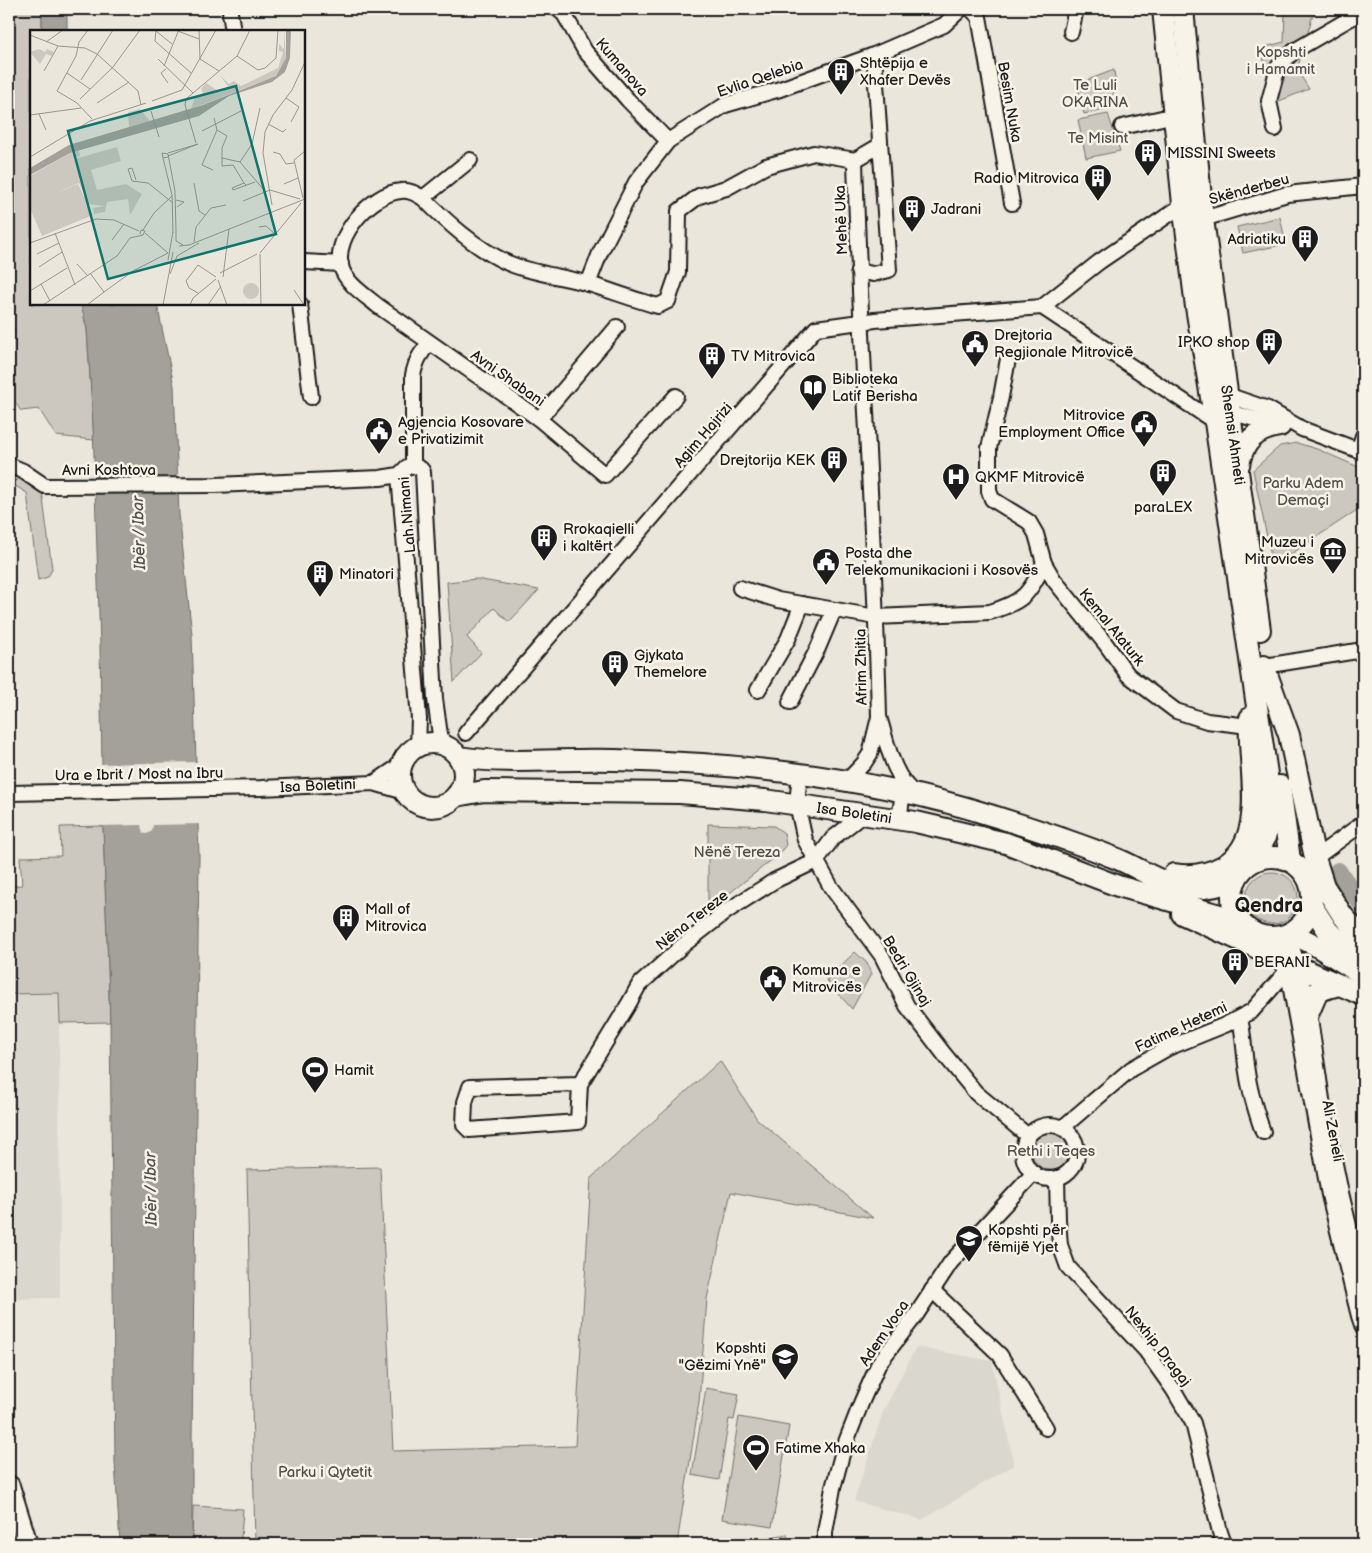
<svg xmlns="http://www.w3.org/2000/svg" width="1372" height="1553" font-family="'Balsamiq Sans',sans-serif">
<rect width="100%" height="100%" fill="#eae6dc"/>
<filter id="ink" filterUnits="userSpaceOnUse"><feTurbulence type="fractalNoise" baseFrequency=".02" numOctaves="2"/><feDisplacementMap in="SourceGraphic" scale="10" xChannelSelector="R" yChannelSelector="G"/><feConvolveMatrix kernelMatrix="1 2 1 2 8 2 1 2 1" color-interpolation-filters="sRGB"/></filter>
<g filter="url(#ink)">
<path fill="#dad7ce" d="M59,993L60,1298L9,1299V994Z
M916,1347L992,1361L1014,1465L922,1520L854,1501L883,1412Z"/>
<path fill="#ccc8c0" stroke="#74726e" d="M9,9H42V31H31V304H81L87,329L94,440L56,436L39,409L21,411L9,393V335L15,333L9,295V152L13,150V133L9,111Z
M1285,9H1318L1312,18L1297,70L1309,89L1274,103L1261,48L1284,42Z
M1114,70L1116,87L1106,109L1084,114L1077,84Z
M1108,114L1120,151L1086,158L1078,120Z
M1280,217L1286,244L1243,253L1237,227Z
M1297,443L1317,449L1363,469V506L1273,566L1253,470L1280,446Z
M21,476L42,491L52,569L48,577L38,580L27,493L12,484Z
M476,579L539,590L509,622L494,608L467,637L481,653L454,682L447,582Z
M9,675V685L11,766L9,765Z
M708,824L774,826L784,833L786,845L778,855L708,910Z
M103,826L110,1022L60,1023L59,993L9,994V886L22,885L20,857L61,856L60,827Z
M1246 898a26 26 0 1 1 52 0a26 26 0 1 1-52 0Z
M855,952L867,963L871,974L852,1009L826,980Z
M720,1061L757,1119L873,1218L731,1192L707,1299L699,1402L677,1544H255L247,1170L380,1167L393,1451L575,1446L591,1178Z
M1032 1151a19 19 0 1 1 38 0a19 19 0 1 1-38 0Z
M706,1388L739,1394L734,1420L729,1419L719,1480L692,1475Z
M739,1417L789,1426L772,1527L722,1519Z
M193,1506L243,1509L241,1538L242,1544H192Z
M787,1534L788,1544H732Z"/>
<path fill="#a3a19a" stroke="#6d6c68" d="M42,9H67V31H42Z
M81,304H157L174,386L179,514L192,635L199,856L192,1440V1544H120L115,1462L110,1022L103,826L100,645L93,425L87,329Z"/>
<path fill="#eae6dc" d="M198,762L200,824L153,825L152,831L147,834L143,833L141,825L101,826L100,764Z"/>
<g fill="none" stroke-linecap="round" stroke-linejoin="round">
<path stroke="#a3a19a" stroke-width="18" d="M1338,871L1363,906"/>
<defs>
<g id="street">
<path d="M558,9L564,14L585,51L628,100L668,141"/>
<path d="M971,9L979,17L1012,203"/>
<path d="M230,13L233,31"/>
<path d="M1071,32L1076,9"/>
<path d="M1122,127L1175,115"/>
<path d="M1275,129L1269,101L1278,67L1294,51L1363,11"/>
<path d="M423,198L470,160"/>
<path d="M1203,219L1287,194L1363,186"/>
<path d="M304,262L341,264"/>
<path d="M858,271L873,274L889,270L874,55"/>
<path d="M588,284L600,253L636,182L668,141L725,105L780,89L874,55L944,25L961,9"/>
<path d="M300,304L311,397"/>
<path d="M1042,307L1215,422"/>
<path d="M1042,307L1099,262L1183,205"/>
<path d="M1008,359L1001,397L989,448V491L992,499L1029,522L1036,534L1044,563L1054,580L1105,643L1128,675L1176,711L1207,721L1249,726"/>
<path d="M1221,393L1268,409L1302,429L1363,452"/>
<path d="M676,396L605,475L539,419L378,306C366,296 345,283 341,266C333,236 372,193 401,191C410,190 416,194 423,198C448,223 475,248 508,263C534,274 562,276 589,284C612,291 635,300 658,306L668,301L678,272L679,211L699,196L726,188L766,166L814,153L855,160"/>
<path d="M1223,410L1279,426"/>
<path d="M539,419L617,327"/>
<path d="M1358,450L1363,436"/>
<path d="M9,465L23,471L45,486L215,485L380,478L399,475"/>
<path d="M413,465V375C416,361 420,353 430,343"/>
<path d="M740,588L778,600L876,617L990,612C1023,602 1030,594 1044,563"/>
<path d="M1264,666L1363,650"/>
<path d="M758,690L788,639L802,604"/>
<path d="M790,702L818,648L834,610"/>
<path d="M879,717C875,531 860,346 855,160L879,146"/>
<path d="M466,733L816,328L875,320L1042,307"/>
<path d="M418,746L419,719L399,475L407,467L413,465L421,469L423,472L435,699L440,735L445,746"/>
<path d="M800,773L797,804L805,840L831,887L882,956L907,1006L944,1054L976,1093L1028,1136"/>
<path d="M846,782L864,763L870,754L879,717C887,742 893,779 916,794"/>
<path d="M374,783L402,764"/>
<path id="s1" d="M9,793L261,788L374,783L405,792"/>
<path d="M899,820L903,792"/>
<path d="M1315,858L1363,823"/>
<path d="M1287,935L1299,967L1309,1012L1323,1106L1341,1193L1363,1283"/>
<path d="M1275,938L1290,984L1329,1195L1359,1316L1363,1328"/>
<path d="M1240,1018C1244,1036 1244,1054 1247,1072C1250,1093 1256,1112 1263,1132"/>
<path d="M580,1084L470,1087L465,1102L464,1125L469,1130L578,1122L580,1084L628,1005L639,985L682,946L727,911L774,881L816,861L833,838L864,814"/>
<circle cx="1050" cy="1152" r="27"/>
<path d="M1062,1128L1131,1069L1168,1048L1225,1025L1252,1011L1286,972"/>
<path d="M1057,1178L1058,1220L1060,1245L1068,1267L1146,1351L1173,1389L1193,1423L1220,1532L1224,1544"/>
<path d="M932,1290L1000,1355L1046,1428"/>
<path d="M825,1544V1532L833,1488L844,1447L862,1401L879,1363L916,1315L951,1262L1034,1173"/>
</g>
<g id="secondary">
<path d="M1163,9L1183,204L1196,307L1215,422L1267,774C1270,811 1275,833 1249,864"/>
<path id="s2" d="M1183,9L1203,219L1260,630"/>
<path d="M1239,465C1243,441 1256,430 1280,426"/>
<path d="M1264,666L1289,735L1315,858L1324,886L1343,916L1363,938"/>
<circle cx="432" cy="775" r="32"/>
<path d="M459,757C510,765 563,758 615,760C733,763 853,775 967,808C1017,823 1067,839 1115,858C1136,866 1163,885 1185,888C1202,891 1220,886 1236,880"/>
<path d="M1280,786L1290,860"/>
<path id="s3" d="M456,796L484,791L680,793L765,800L916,822L1006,843L1118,886L1238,920"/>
<circle cx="1272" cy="897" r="40"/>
<path d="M1174,874C1191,877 1208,874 1223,866C1271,839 1246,763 1250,718"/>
<path d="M1312,906L1328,931L1363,960"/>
<path d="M1182,914L1303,969L1363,995"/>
<path d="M1291,933L1315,945L1363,975"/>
<path d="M1309,1012L1318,991L1339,985"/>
<path d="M9,1486L27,1544"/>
</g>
</defs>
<use href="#street" stroke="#1c1c1c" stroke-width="18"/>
<use href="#secondary" stroke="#1c1c1c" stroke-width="24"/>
<use href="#street" stroke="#f7f3e8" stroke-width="14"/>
<use href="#secondary" stroke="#f7f3e8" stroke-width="20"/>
</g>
</g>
<defs>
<symbol id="building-pin" viewBox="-11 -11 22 30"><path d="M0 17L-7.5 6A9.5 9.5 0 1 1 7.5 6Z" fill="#1c1c1c" stroke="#f7f3e8"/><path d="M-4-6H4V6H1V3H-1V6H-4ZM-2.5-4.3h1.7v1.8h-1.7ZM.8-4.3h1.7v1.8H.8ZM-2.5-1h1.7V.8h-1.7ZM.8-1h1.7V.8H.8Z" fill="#fff"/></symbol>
<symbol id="civic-pin" viewBox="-11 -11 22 30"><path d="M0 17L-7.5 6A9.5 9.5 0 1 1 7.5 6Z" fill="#1c1c1c" stroke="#f7f3e8"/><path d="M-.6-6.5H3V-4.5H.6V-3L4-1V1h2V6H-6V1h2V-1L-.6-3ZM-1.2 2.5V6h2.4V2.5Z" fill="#fff"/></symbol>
<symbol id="library-pin" viewBox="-11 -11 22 30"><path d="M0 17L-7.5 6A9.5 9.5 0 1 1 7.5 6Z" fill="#1c1c1c" stroke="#f7f3e8"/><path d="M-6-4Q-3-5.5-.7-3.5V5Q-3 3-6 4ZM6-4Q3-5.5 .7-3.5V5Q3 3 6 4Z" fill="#fff"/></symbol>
<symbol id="hospital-pin" viewBox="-11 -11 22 30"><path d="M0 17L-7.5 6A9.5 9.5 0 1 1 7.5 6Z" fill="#1c1c1c" stroke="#f7f3e8"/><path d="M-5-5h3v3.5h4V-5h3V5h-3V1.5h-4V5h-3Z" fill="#fff"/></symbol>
<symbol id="museum-pin" viewBox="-11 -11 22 30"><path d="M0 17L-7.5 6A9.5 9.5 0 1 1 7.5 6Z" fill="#1c1c1c" stroke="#f7f3e8"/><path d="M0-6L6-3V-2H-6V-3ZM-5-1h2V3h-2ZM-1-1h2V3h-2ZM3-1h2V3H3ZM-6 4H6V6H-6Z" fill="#fff"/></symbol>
<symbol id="stadium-pin" viewBox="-11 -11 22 30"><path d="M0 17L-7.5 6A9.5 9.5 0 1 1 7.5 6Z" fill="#1c1c1c" stroke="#f7f3e8"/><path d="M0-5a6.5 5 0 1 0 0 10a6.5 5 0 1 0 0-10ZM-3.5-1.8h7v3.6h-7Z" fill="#fff"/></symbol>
<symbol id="school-pin" viewBox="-11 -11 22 30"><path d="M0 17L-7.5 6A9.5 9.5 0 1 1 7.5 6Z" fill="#1c1c1c" stroke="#f7f3e8"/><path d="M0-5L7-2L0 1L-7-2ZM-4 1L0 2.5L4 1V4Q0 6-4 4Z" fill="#fff"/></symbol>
</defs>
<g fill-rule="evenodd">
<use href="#building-pin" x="825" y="56" width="32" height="43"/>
<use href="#building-pin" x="1132" y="137" width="32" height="43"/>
<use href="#building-pin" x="1082" y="162" width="32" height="43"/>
<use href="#building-pin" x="896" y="193" width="32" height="43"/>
<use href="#building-pin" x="1289" y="223" width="32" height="43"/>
<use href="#building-pin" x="1253" y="326" width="32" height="43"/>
<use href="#civic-pin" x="959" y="328" width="32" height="43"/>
<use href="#building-pin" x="696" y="340" width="32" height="43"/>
<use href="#library-pin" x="797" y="372" width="32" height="43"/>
<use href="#civic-pin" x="1128" y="408" width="32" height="43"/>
<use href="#civic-pin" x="363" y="415" width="32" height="43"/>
<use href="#building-pin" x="818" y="444" width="32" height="43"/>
<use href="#building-pin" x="1147" y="457" width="32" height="43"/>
<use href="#hospital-pin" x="940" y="461" width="32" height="43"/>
<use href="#building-pin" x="528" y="522" width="32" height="43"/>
<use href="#museum-pin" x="1317" y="535" width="32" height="43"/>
<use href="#civic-pin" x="810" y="546" width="32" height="43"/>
<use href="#building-pin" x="304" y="558" width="32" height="43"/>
<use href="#building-pin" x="599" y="648" width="32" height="43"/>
<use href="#building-pin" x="330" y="902" width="32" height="43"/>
<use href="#building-pin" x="1219" y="946" width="32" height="43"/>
<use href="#civic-pin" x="757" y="963" width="32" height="43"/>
<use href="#stadium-pin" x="299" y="1054" width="32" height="43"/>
<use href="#school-pin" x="953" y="1223" width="32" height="43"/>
<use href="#school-pin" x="769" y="1341" width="32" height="43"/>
<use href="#stadium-pin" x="740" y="1432" width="32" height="43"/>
</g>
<g text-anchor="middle" stroke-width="5" stroke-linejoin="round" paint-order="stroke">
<g font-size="15" fill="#51504d" stroke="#f7f3e8">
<text x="1281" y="57">Kopshti<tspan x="1281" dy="17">i Hamamit</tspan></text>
<text x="1095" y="90">Te Luli<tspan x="1095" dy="17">OKARINA</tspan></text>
<text x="1098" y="143">Te Misint</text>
<text x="1303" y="488">Parku Adem<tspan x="1303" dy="17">Demaçi</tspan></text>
<text x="737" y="857">Nënë Tereza</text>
<text x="1051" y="1156">Rethi i Teqes</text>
<text x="325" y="1477">Parku i Qytetit</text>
</g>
<g font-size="15" fill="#1c1c1c" stroke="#f7f3e8" text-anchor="start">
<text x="860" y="68">Shtëpija e<tspan x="860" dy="17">Xhafer Devës</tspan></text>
<text x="1167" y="158">MISSINI Sweets</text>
<text x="1079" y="183" text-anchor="end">Radio Mitrovica</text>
<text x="931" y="214">Jadrani</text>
<text x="1286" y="244" text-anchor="end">Adriatiku</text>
<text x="994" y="340">Drejtoria<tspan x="994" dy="17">Regjionale Mitrovicë</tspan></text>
<text x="1250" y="347" text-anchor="end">IPKO shop</text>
<text x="731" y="361">TV Mitrovica</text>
<text x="832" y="384">Biblioteka<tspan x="832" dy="17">Latif Berisha</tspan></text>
<text x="1125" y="420" text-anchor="end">Mitrovice<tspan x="1125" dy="17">Employment Office</tspan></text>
<text x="398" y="427">Agjencia Kosovare<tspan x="398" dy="17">e Privatizimit</tspan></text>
<text x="815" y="465" text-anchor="end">Drejtorija KEK</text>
<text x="975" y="482">QKMF Mitrovicë</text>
<text x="1163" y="512" text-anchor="middle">paraLEX</text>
<text x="563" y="534">Rrokaqielli<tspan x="563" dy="17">i kaltërt</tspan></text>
<text x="1314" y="547" text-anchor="end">Muzeu i<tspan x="1314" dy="17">Mitrovicës</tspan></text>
<text x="845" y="558">Posta dhe<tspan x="845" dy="17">Telekomunikacioni i Kosovës</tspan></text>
<text x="339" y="579">Minatori</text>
<text x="634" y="660">Gjykata<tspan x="634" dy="17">Themelore</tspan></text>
<text x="365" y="914">Mall of<tspan x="365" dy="17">Mitrovica</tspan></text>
<text x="1254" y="967">BERANI</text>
<text x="792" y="975">Komuna e<tspan x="792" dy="17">Mitrovicës</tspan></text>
<text x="334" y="1075">Hamit</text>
<text x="988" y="1235">Kopshti për<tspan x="988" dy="17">fëmijë Yjet</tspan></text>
<text x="766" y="1353" text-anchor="end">Kopshti<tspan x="766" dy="17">"Gëzimi Ynë"</tspan></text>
<text x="775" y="1453">Fatime Xhaka</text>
</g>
<g font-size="15" fill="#1c1c1c" stroke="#f7f3e8">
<text transform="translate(622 67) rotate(49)" y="5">Kumanova</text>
<text transform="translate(760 78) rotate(-19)" y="5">Evlia Qelebia</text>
<text transform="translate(1010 102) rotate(80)" y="5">Besim Nuka</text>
<text transform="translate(1249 189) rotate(-15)" y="5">Skënderbeu</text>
<text transform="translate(841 220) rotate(-92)" y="5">Mehë Uka</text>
<text transform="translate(508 378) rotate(35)" y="5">Avni Shabani</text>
<text transform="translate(703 435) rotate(-49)" y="5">Agim Hajrizi</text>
<text dy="5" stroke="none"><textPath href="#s2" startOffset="429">Shemsi Ahmeti</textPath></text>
<text x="109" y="475">Avni Koshtova</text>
<text transform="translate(407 515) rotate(-95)" y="5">Lah Nimani</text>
<text transform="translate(1112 627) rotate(51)" y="5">Kemal Ataturk</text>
<text transform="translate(861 667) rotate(-91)" y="5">Afrim Zhitia</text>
<text transform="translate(139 774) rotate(-1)" y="5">Ura e Ibrit / Most na Ibru</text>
<text dy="5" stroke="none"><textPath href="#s1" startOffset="309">Isa Boletini</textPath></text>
<text dy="5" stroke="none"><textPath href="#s3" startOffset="400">Isa Boletini</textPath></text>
<text transform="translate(692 920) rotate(-38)" y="5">Nëna Tereze</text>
<text transform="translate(907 971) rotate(59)" y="5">Bedri Gjinaj</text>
<text transform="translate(1181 1027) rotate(-25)" y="5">Fatime Hetemi</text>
<text transform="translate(1333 1131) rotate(79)" y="5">Ali Zeneli</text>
<text transform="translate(884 1333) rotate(-56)" y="5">Adem Voca</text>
<text transform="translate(1158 1346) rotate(52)" y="5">Nexhip Dragaj</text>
</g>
<g font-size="16" font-style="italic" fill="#52514e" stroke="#f7f3e8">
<text transform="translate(138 533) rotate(-92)" y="6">Ibër / Ibar</text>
<text transform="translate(150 1189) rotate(-91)" y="6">Ibër / Ibar</text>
</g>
<g font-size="20" font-weight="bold" fill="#1c1c1c" stroke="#f7f3e8">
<text x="1269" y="912">Qendra</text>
</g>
</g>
<g transform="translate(30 30)">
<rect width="275" height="275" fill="#eae6dc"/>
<path d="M254,0L256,28L246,46L161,79L165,67L174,66L171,59L176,53L190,62L199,58L189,44L199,54L204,51L211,56L248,38L253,22L249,21V14L254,19ZM9,19L15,22L17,19L24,22L22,26L16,24L10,34L0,22ZM110,79L120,91L99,97L98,82ZM87,117L91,131L61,140L67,160L96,154L112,164L100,185L98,169L77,172L75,182L64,184L63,178L74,176L59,174L49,153L21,165L48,154L63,185L12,206L0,178V146L40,123L49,120L50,126L41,130ZM213 261a8 8 0 1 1 16 0a8 8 0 1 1-16 0Z" fill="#ccc8c0"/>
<path d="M256,0H261L260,28L255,42L242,52L199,66L169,86L40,123L0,145V138L39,115L173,75L246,46L256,28Z" fill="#a3a19a"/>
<path fill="none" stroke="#98958f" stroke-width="1" d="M58,0L49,12L46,26L27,61L47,73L62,89M126,0L125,11L161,43M145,0L169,9M169,0L170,29L189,41M126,1L142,14M0,5L28,16L55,18L67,24L108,61L111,75M16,12L33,0M207,26L228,40L235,38L246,28L248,0M128,29L163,63M134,36L148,2M136,39L131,43L138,53M14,41L28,16M37,43L60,59M51,50L83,0M256,68L269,77L261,92M50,69L83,37L110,0M122,71L152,60L186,0M67,73L99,52M121,81L129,107M9,84L16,100M0,85L51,78M238,94L253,102L256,99M187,100L197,106L192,118V136L203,135L214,153M172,101L211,81M166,113L155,75L156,69L207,26L220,0M243,122L250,124L256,134L264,133M138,123L168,114L138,126M0,127L60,91L116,73M138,127L133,128L132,123L138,124L145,161L146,201M133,128L142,165L143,203M192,128L210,132L234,160M210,132L222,114L230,78M183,140L172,135L187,100L184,88M106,150L102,138L98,139L102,151L118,153L143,173M164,153L169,181L175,185M254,154L268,148M216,155L214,153L202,158L203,160L225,152M273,168L264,130L275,121M146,170L154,172L147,177M213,171L240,160L270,169M242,175L233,123L235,102L243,85L262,60L275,32M229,197L236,196L245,204M113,200L124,183L142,166M146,201V211L153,215M25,203L45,255M115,203L138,223M82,210L94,194M164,212L166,197L181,178L196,175M0,213L66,189L84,190L109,201M149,216L159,215L275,169M230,223L271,173M7,224L29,213M230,224L231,275M138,230L143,202M47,234L58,246M9,237L32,222M190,243L227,224M140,244L147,226L169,213M193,247L199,199M188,250L197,275M11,254L20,271M264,260L274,275M0,261L37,238M74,262L103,241L138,223M168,263L159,258L156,251L168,235L186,247M13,275L87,226L100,208L113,205L115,201L111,200L110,204M57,275L74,262L60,243M133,275L143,222M160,275L163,268L186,249M178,275L191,256"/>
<path fill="#0f766e" fill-opacity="0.15" stroke="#0f766e" stroke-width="2.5" d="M206,56L246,204L78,249L38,101Z"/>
<rect width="275" height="275" fill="none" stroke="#1c1c1c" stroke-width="2.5"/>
</g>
<rect width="1372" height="1553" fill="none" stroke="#f7f3e8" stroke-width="30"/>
<rect x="15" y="15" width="1342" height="1523" fill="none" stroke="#1c1c1c" stroke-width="2" filter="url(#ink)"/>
</svg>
